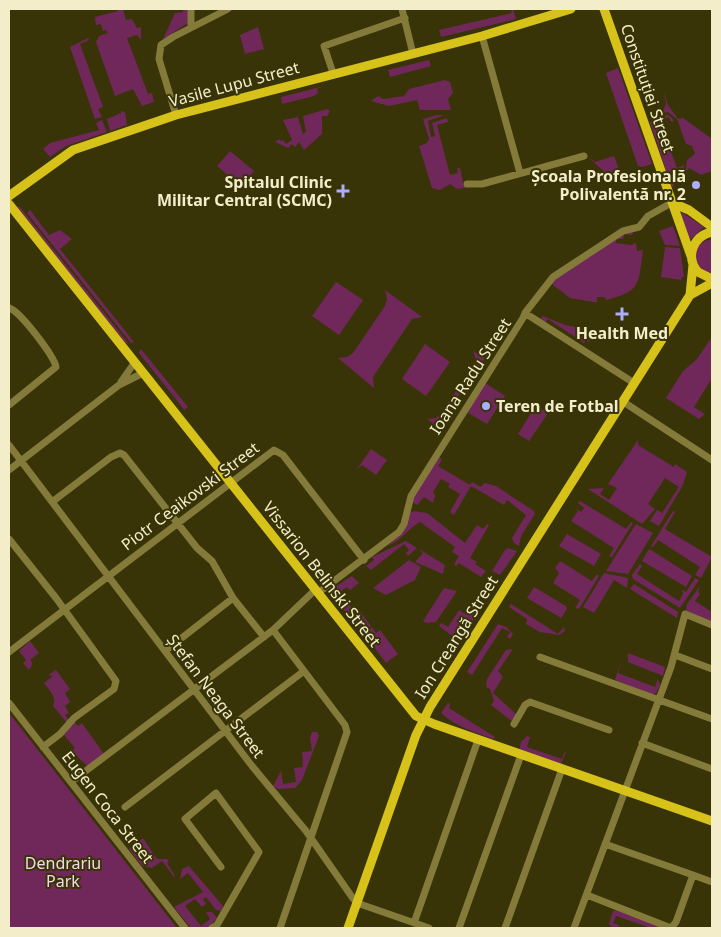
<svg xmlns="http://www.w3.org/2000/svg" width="721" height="937" font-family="'Noto Sans',sans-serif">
<rect width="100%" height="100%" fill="#393308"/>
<path fill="#70285a" d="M118,9H123L126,20L132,19L137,28L141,27V40L137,35L127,38L148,94L152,93L154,102L142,106L133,89L115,96L96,42L99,36L108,33L106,30L103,31L101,24L96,25L95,17L118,11Z
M183,9H188V23L163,39L175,13L183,12Z
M511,9H513L516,19L441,37L439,30L512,13Z
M258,27L264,49L245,54L240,35Z
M88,38L89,40L80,44L103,107L98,109L102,117L95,119L70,47Z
M429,60L431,66L390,77L388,70Z
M618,68L652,164L642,167L638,166L606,73Z
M445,80L450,82L453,93L448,99L451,110H420L417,100L389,106L371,101L378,96L383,99L404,96L409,89Z
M324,86L317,89L318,93L314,96L282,104L281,97Z
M664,92L668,105L678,119L683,118L712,139V171L701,175L689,168L680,179L686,167L687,160L695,154L692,146L686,144L677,119L668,112L662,113L666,104Z
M327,109L330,111L327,116H322V134L304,150L299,142L295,147L292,144L288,148L275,142L279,139L280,141L283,140L286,144L292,140L283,120L298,117L303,134L306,132L303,116Z
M121,111L125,112L127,125L110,131L107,119L121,113Z
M437,115H444L428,121L431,137L435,136L432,123L447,118L448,122L437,125L450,175L458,173L457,168H460L464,187L477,186L457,189L450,184L440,190L432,188L419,146L427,143L429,139L423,119Z
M665,115L670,116L674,121L671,122L669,117L658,122H660L677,168L685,165L672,188L650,122L660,116L665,117Z
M102,120L107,132L66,146L50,157L43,149L50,143L99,130L96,123Z
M230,151L254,171L242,187L217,166Z
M614,156L621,175L612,179L588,157L595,162Z
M19,206L129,344L124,342L17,207Z
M30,210L49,235L60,230L72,239L60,249L134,342L131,343L27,213Z
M683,213L704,227L690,240L680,215Z
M673,226L680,246L665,245L659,231Z
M626,232H633L632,235L624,234L623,239H616V243L631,245L636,243L637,251L643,250C638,284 642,291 606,300L605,297H597V302H594L570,298L553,285V281L561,274Z
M712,239V275C692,268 688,243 712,239Z
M665,247L680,248L684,277H682L681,280L661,277Z
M336,282L363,300L339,335L312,316Z
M385,290L422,317L412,319L373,377L374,388L338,358L347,357L353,353L385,306L387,299Z
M543,316L565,325L596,331L589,342L586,340L584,343L548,319L545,323L540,319Z
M712,337V378L694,407L705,414L699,419L666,398L683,371L697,359Z
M425,344L450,362L426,396L402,379Z
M141,349L188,407L184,410L179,403L139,353Z
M473,351L485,358L475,374L473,373L438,428L427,419L436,418L441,413L473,366L476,360Z
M485,383L505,396L487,424L467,412Z
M536,405L548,413L529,441L518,434Z
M638,440V445L674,467L675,464L687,472L683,485L659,526L650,521L657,510L662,513L679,487L665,478L648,504L655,509L642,524L588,489L604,488L600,494L609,500L617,488L608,484Z
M371,449L387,460L376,475L362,465L357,469Z
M439,457L442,460L438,466L470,485L472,482L481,487L484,483L496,486L534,511L535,514L521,536L519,546L514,543L512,538L526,515L507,500L504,505L471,486L454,515L450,512L460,494L448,487L450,484L441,479L433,492L435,496L433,503L424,497L417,505L412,502L415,493Z
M580,501L626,529L631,522L633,523L612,557L609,556L614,548L571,521L578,511L575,508L581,512L584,508L578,503Z
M414,511L427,513L465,543L477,525L483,529L487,524L489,525L470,558L477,562L475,564L486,571L481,577L459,563L456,566L454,564L459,556L452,552L455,547L420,522C407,529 403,540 387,546L400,535L409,513Z
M673,511L675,512L665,529L712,557L701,578L695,575L700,567L658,540L653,547L651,546Z
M636,524L653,533L628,574L606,571Z
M567,534L601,554L594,566L559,546Z
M406,541L417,548L408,556L406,553L409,550L404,544L371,570L366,566L374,560L372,557Z
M508,548L517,551L500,575L492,571L505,550Z
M419,549L445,565L443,574L415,562L423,553Z
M648,550H651L692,576L686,587L642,561Z
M409,560L421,567L415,580L386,595L373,588Z
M560,561L592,581L597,574L599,576L579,609L575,608L580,600L553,583L559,573L555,568Z
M640,564L642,566L637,574L679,601L683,594L682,590L686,592L695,578L699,580L680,608L633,579L632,575Z
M604,573L628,578L627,588L614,580L594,613L583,607Z
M352,576L359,583L350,590L347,587L340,592L356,614L360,611L371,626L362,632L330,593V590Z
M634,584L678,612L675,629L677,618L630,589Z
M700,586L698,592L700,594L695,601L712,612V623L686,611L687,604Z
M534,587L566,606L567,609L561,618L527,598Z
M444,588L457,591L436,622L426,623L423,621Z
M511,604L558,634L564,627L565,631L559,635L540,632L526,624L527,619L509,607Z
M469,608L477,614L460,642L439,626L441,623L448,627L459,610L465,614Z
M498,624L506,627L513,634L510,639L507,637L510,632L502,628L472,675L467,672Z
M372,627L376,633L380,630L398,654L386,663L364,634Z
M30,641L39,653L31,659L32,665L29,670L23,663L26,660L19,651Z
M513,649L498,671L503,677L493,693L517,715L513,722L491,705L494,701L490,689L486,687L487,679L506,650Z
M628,653L665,667L663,676L628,662Z
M621,661L618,673L655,687L658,679L660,685L656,693L652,695L615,680Z
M56,670L70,689L65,693L70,702L65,706L69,713L65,715L70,721L67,723L53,706C57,697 50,691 44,683L53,676L48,675Z
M448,703L450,704L449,708L495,737L493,739C475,732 456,727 441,713Z
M9,713L177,928H9Z
M74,721L78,726L82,723L104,754L87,766L72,751L75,748L64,735Z
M312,732H317L319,736L302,780L295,788L278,789L273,786L281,771L283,784L296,782L294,768L303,767L302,752L312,751L310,738Z
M527,736L530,737L527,747L562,759L565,751L566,752L561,764L519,751L521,742Z
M143,838L157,859H167L169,861L167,863L174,874L175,878L162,861L152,868L142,866L129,849Z
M189,866L223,906L221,911L216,910L206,897L203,899L206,904L202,907L195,899L185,906L201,926L210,919L206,912H212L217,918L208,928H191L174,907L203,892L188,873L180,879L182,869Z
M616,910L666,928H651L616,916L613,923L619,925L618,928H612L609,924L613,911Z"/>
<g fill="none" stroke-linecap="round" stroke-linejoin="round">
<path stroke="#847b3a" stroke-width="7" d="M191,9V27
M402,9L413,54
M482,36L520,173
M333,73L324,46L405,18
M176,115L159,59L161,45L173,37L228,9
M467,184H482L584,156
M9,308C20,311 54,356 56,367L9,405
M525,313L634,383
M121,382L135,362
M622,401L712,460
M9,445L252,766L306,831L352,897L357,903L429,928
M9,470L119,385L143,373
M52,502L111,457L120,453L124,455L197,548L212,561L233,598L264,637
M9,539L56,598L116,681L114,689L74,718L60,734L43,747
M318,593L399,532L404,524L411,496L523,318L525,313L553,277L623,231L639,227L648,216L673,202
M273,630L345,725L347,732L280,928
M165,651L233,598
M9,652L274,450L283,455L364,560
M675,655L712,669
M540,657L712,719
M9,703L185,928
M514,724L525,705L530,702L609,730
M642,743L712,769
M71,782L273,630L315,590
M125,807L304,671
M693,875L712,882
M587,895L671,928L676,922L693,875L605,844
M414,923L478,740
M212,928L217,925L259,852L216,793L185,819L221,867
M459,928L521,755
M505,928L562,769
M574,928L671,667L685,614L712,625"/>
<path stroke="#d7c21a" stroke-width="9" d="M604,9L691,256
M9,196L73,150L176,115L482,36L571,9
M9,204L416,716L434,724L712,821
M675,204L689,210L712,227
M712,232C693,236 685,257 698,272L712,279
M690,295L712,283
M348,928L416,735L430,707L690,295L693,265"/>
</g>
<g fill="#abaffb" stroke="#393308" stroke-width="2">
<circle cx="696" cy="185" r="5"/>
<path d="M340.5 183.5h5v5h5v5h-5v5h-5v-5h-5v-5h5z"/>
<path d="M619.5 306.5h5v5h5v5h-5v5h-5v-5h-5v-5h5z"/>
<circle cx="486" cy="406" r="5"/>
</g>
<g text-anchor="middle" stroke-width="4" stroke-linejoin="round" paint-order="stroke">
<g font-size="16" fill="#f3eec9" stroke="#393308">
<text transform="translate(234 84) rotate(-15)" y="6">Vasile Lupu Street</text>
<text transform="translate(648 88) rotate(71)" y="6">Constituției Street</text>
<text transform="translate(470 376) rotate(-57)" y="6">Ioana Radu Street</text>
<text transform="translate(190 496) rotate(-37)" y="6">Piotr Ceaikovski Street</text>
<text transform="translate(322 574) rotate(52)" y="6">Vissarion Belinski Street</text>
<text transform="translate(456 637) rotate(-58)" y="6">Ion Creangă Street</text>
<text transform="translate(216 696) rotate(53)" y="6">Ștefan Neaga Street</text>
<text transform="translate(108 807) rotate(52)" y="6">Eugen Coca Street</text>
</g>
<g font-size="16" font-weight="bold" fill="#f3eec9" stroke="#393308" text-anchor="end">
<text x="686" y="182">Școala Profesională<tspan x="686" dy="18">Polivalentă nr. 2</tspan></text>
<text x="332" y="188">Spitalul Clinic<tspan x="332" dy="18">Militar Central (SCMC)</tspan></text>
<text x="622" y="339" text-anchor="middle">Health Med</text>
<text x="496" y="412" text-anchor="start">Teren de Fotbal</text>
</g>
<g font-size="16" fill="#f2d9e8" stroke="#393308">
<text x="63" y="869">Dendrariu<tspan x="63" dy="18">Park</tspan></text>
</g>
</g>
<rect width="721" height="937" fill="none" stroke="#f3eec9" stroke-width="20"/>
</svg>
